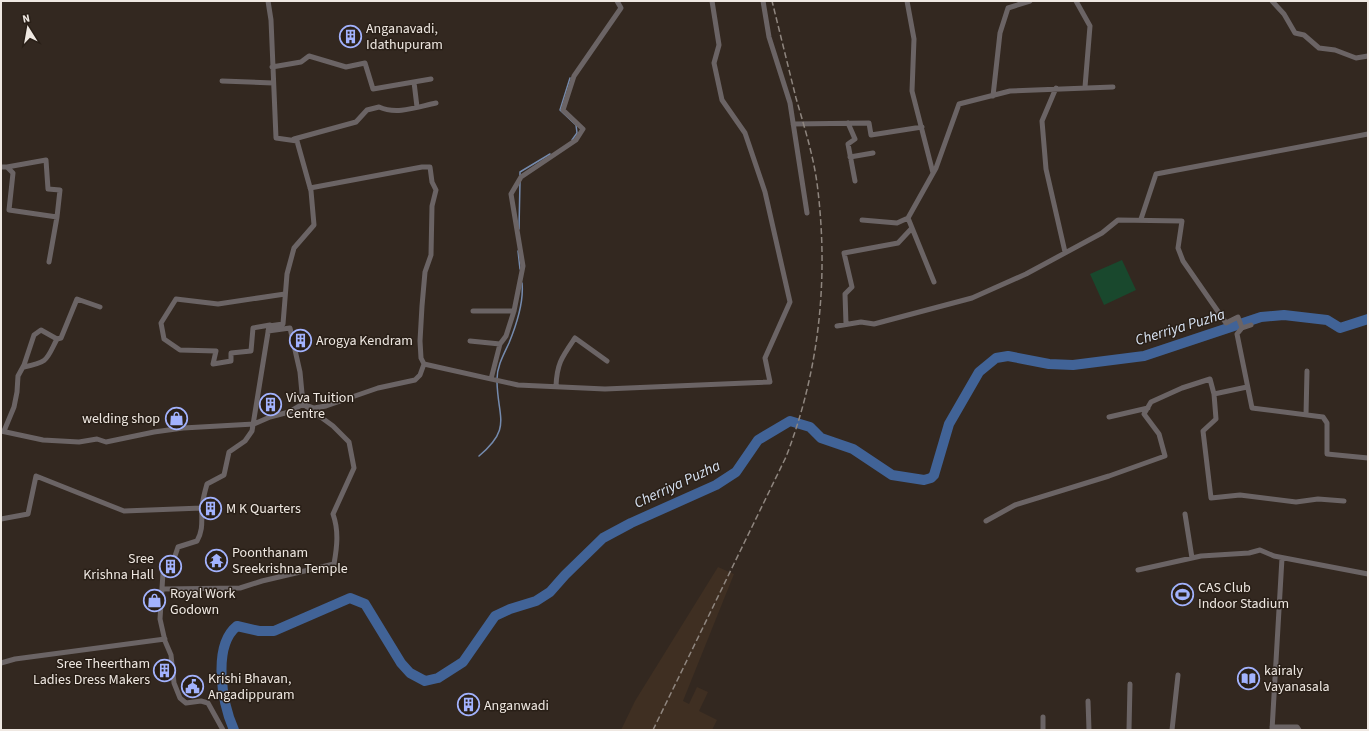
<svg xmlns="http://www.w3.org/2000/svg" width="1369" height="731" font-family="'Source Sans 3',sans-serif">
<rect width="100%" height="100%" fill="#332820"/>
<path fill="#3f2f22" d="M718,567L734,574L683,701L689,704L697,687L708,692L699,711L717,720L712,730H621L635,701Z"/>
<path fill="#19482d" d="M1122,260L1136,290L1104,305L1090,274Z
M1190,585L1192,602L1174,604L1172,587Z"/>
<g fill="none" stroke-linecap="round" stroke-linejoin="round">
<path stroke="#758bae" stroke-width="1.5" d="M570,78L560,110L576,125L577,133L572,140
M520,175V172L550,154
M519,229L520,181
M518,251L520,269
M497,379C497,366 504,354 509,343C516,326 524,302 522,283
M479,456C512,428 498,419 497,382"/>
<path stroke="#416397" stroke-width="10" d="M234,730C222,703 212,646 237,626L259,631H274L350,598L365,604L401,663L410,673L425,681L438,678L463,662L495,616L510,609L536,601L550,592L565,575L603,538L631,523L716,485L736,472L758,440L790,421L810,427L821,438L853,449L892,475L924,480L931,478L934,475L949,424L979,372L996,358L1008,356L1049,364L1073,365L1144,356L1261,317L1284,315L1327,320L1340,328L1368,319"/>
<path stroke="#6b6465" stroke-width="5" d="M763,1L769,37L790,103L807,213
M907,1L914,39L912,91L933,173
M1076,1L1090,26L1085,87
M1272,1L1284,14L1295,33L1304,35L1319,48L1335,50L1356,58L1368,56
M272,67L301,62L309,56L346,67L365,63L373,89L431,79
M222,81L273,83
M414,82L417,107
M1056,88L1042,121L1046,169L1065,252
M993,96L1000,33L1008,8L1030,1
M848,123L855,139L848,144L855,181
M793,124L869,123L871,135L922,127
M294,139L356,122L367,110L379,107C397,115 417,107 436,103
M850,157L873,153
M1,167H7L13,173L9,210L57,217L49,262
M7,167L46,160L48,189L60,190L57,217
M310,188L422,167H430L432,182L436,190L432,206L431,255L425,272L422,306L420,341L421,358L424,364
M908,218L934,282
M1141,219L1156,174L1368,134
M862,220L897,223L908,218L936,168L959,104L1010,91L1113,87
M473,311H514
M846,324L845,294L852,287L844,253L898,243L912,228
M270,325L253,328L251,351L231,353V361L213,364L216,351L180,350L164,339L161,323L176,299L218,304L285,294
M1251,325L1242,328L1237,334L1252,408L1323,417L1327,423V454L1368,458
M837,326L861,322L874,324L972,298L1026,274L1102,233L1118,220L1182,221L1178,248L1183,261L1226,323L1238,317L1242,328
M470,341L500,344
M24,367C49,362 46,360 57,339
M491,379L500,344L506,336L514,311L523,266L511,194L521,177L576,140L583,129L563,110L574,76L621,8L617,1
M556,386C557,363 562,357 575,338L607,361
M1214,394L1216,419L1203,431L1211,498L1240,495L1296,502L1318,499L1344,501
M1306,415L1307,371
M1109,417L1148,408
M1,431L43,440L79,442L97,439L106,442L154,432L183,428L254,424L270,417L289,412L303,404L314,408L326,406L378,388L415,380L420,375L424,364L518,385L605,389L770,382L765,358L790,302L765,192L745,133L722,100L714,63L719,45L712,1
M4,431L14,407L17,392L18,376L24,365L34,335L41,330L57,339L61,338L77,299L100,307
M1185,514L1192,558
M1,519L28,514L36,476L124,511L202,508
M986,521L1015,505L1109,476L1165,456L1159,434L1144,414L1151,402L1182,388L1210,379L1214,394L1247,387
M1138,570L1201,556L1249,553L1260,550L1274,556L1368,574
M163,589L240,588L262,581L334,564C337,547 339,531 333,514L354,468L349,442L333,426L303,404L300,372L290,328L268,331
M1,663L15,659L165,639
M1088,701L1089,730
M1043,717V730
M1272,727H1297L1299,730
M223,730L208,703L201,701L186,703L180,698L174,683L171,655L165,641L160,619L163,573L174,559L178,547L197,541C204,529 201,519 202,506C203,499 205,491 207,484L224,475L229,452L245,441L252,431L269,326L283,324L287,274L294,248L314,225L311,191L297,141L276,138L271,20L268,1
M1129,730L1130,684
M1172,730L1178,675
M1272,730L1282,558"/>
<path stroke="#8f867f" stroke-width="1.5" stroke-dasharray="6 3" stroke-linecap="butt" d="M653,730L786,457C820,369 829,276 817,183C813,154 804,126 796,98C788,66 780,33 772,1"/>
</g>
<defs>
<symbol id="building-ring" viewBox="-11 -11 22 22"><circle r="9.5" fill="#291f17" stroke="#a2b2fd" stroke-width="1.5"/><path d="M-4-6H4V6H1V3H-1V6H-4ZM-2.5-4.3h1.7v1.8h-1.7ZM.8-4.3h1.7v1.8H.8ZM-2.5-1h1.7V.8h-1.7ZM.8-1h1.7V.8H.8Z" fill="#a2b2fd"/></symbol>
<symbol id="shop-ring" viewBox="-11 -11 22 22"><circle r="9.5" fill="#291f17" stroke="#a2b2fd" stroke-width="1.5"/><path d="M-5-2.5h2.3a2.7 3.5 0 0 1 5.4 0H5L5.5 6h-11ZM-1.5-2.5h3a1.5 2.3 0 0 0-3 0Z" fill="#a2b2fd"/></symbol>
<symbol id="temple-ring" viewBox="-11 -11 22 22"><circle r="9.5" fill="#291f17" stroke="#a2b2fd" stroke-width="1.5"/><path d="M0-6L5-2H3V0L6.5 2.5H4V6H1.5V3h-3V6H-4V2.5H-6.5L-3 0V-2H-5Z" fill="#a2b2fd"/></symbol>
<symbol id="stadium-ring" viewBox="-11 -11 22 22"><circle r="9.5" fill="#291f17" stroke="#a2b2fd" stroke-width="1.5"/><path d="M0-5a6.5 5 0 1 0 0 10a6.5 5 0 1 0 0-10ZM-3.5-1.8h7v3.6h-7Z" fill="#a2b2fd"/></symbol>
<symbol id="library-ring" viewBox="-11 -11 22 22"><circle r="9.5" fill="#291f17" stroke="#a2b2fd" stroke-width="1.5"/><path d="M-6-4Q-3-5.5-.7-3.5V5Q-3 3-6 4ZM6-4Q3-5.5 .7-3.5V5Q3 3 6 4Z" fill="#a2b2fd"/></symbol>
<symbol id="civic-ring" viewBox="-11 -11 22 22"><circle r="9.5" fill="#291f17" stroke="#a2b2fd" stroke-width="1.5"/><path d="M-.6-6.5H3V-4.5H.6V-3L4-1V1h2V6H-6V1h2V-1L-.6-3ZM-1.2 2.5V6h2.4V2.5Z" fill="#a2b2fd"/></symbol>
</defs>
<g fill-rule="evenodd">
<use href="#building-ring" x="338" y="24" width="25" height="25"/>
<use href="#building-ring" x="288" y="328" width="25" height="25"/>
<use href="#building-ring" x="258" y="392" width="25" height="25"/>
<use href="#shop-ring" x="164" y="406" width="25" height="25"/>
<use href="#building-ring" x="198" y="496" width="25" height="25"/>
<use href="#temple-ring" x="204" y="548" width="25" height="25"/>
<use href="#building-ring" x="158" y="554" width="25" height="25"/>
<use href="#stadium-ring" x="1170" y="582" width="25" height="25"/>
<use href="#shop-ring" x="142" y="588" width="25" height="25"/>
<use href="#building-ring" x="152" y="658" width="25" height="25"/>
<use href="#library-ring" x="1236" y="666" width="25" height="25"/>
<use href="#civic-ring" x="180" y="674" width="25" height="25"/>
<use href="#building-ring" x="456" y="692" width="25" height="25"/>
</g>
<g text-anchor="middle" stroke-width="3" stroke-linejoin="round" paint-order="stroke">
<g font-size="14" fill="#efe8e2" stroke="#291f17" text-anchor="start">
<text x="366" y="33">Anganavadi,<tspan x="366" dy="16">Idathupuram</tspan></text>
<text x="316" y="345">Arogya Kendram</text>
<text x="286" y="402">Viva Tuition<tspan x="286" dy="16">Centre</tspan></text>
<text x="160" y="423" text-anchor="end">welding shop</text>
<text x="226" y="513">M K Quarters</text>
<text x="232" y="557">Poonthanam<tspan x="232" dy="16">Sreekrishna Temple</tspan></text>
<text x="154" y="563" text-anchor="end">Sree<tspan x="154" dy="16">Krishna Hall</tspan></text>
<text x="1198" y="592">CAS Club<tspan x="1198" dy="16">Indoor Stadium</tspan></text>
<text x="170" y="598">Royal Work<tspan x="170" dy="16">Godown</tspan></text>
<text x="150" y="668" text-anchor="end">Sree Theertham<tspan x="150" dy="16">Ladies Dress Makers</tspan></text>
<text x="1264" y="675">kairaly<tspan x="1264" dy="16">Vayanasala</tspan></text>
<text x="208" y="683">Krishi Bhavan,<tspan x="208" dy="16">Angadippuram</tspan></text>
<text x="484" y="710">Anganwadi</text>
</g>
<g font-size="15" font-style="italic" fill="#d8e3f3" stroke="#291f17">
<text transform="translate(1180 327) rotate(-17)" y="5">Cherriya Puzha</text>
<text transform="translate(677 484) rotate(-25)" y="5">Cherriya Puzha</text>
</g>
</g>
<rect width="1369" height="731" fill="none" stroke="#efe8e2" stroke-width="4"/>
<g transform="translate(28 28) rotate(349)" stroke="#291f17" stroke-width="3" paint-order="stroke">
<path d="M0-3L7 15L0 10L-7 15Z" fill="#efe8e2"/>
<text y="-6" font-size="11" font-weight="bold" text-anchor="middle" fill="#efe8e2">N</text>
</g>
</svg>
